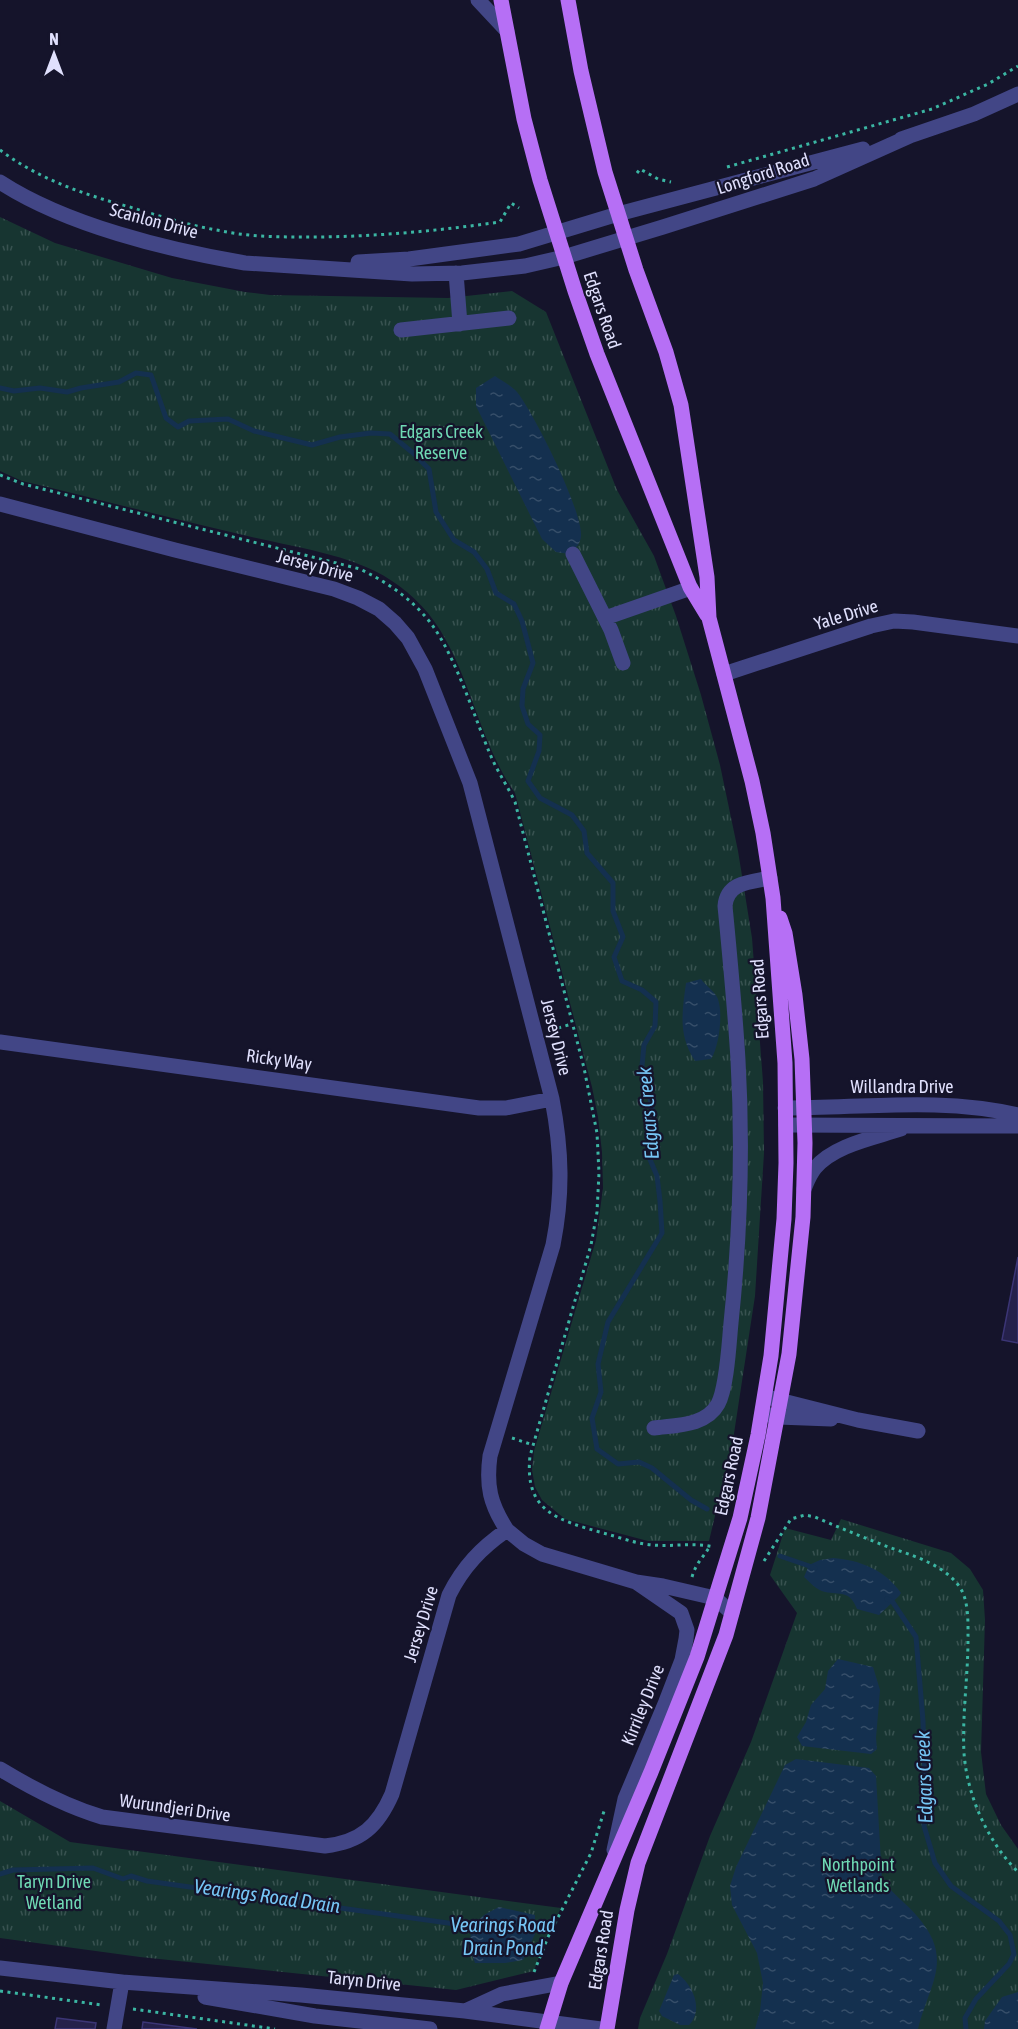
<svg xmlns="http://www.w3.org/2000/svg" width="1018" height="2029" font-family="'Asap Condensed',sans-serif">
<defs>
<pattern id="park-tufts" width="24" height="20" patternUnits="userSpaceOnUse" patternTransform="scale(1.5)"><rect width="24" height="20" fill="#173531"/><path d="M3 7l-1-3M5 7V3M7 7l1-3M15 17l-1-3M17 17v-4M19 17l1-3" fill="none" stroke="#385250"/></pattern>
<pattern id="water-ripples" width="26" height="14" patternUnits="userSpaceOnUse" patternTransform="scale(1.5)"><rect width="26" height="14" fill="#14304f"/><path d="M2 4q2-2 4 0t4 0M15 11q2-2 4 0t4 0" fill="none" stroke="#364e69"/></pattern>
</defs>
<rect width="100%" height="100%" fill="#15142b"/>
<path fill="url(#park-tufts)" d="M0,217L55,243L172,278L245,292L270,295L448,298L512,291L546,312L617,490L654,556L676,616L701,695L720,765L738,851L752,938L763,1082L764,1153L755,1296L733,1440L709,1541H648L565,1519L542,1500L535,1487L532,1470L534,1451L596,1240L603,1188L602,1152L598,1117L592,1087L515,793C477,739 469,664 428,613C411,593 390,577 366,567C329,551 279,544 239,534C166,517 94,498 22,481L0,471Z
M841,1519L951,1553L970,1569L983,1590L985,1620L981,1752L986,1794L1001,1825L1018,1849V2029H638L640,2018L667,1954L710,1836L751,1742L797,1613L770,1575L785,1528L831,1540Z
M0,1801L70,1842L561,1908L546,1937L534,1971L456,1990L140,1957L0,1938Z"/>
<path fill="url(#water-ripples)" d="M495,376C502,381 512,386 517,392C534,413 582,510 581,535C581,544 575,549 569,554L556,552L542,539L476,406V388Z
M701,979C705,985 714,991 717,997C724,1011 719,1047 711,1059L695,1061C678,1036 682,1012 686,983Z
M833,1558C860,1560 885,1570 901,1593L899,1596L879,1615L857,1609C850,1590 840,1595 825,1592C816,1590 810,1582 804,1577L809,1565L820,1560Z
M838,1659L873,1667L880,1690L876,1738L877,1749L871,1754L802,1746L797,1737L806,1722L811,1705L825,1689L828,1671Z
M796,1759L869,1768L876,1776L882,1879C892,1894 906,1903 917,1916C955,1959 929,1984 918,2029H755L760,2011L763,1983L757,1953L732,1905L730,1886L736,1867L785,1765Z
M499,1907L535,1915V1934L523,1960L505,1963H475L469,1946L472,1926L484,1915Z
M678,1974C693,1985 704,2010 689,2025H680L662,2016L659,2011L674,1975Z
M1018,1992V2029H984L985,2021L1002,1997Z"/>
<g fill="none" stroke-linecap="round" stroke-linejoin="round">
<path stroke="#14304f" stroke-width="5" d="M0,388L14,391L40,388L67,392L81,388L119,382L136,373L151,375L166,418L178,427L189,421L228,419L254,431L312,445L340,437L371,433L390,434L413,453L429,469L436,512L454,540L474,552L487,569L496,593L514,604L522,621L533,663L523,689L522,706L528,724L540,735L539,751L528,781L540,798L572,815L584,831L587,853L613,883V911L623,937L614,957L622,981L642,990L656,1002L655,1026L644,1045L642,1066L652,1107L649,1157L657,1176L660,1201L662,1233L608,1322L598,1364L601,1392L592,1418L597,1449L618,1464L639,1462L652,1468L691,1500L707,1509
M780,1556L815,1568
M887,1599L892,1601L916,1637L923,1721L925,1788L924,1826L935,1863L951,1886L999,1921L1010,1935L1014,1954L1009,1964L976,1999L965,2018L966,2029
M0,1874L13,1870L93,1868L123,1879L131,1876L147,1881L477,1927"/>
</g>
<path fill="#25214b" stroke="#3b3575" stroke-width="1.5" d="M1018,1257V1343L1002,1340Z
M57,2018L96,2023L95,2029H55Z
M143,2022L197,2029H142Z"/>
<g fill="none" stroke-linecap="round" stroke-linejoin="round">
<path stroke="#3bb6a3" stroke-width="3" stroke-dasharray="3 4.5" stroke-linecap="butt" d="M0,150C40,180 86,195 133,208C162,217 192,226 222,231C250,237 280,237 308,237C373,237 436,231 500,222L511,203L519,208
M727,167L932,109L988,84L1018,66
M637,173L640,169L658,179L671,182
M0,475L23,484L360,569C384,581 405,594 423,614C452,644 473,714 490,754C497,771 507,785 515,802L584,1068L597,1133L599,1173L597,1212L591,1245L530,1456C524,1512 558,1520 603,1533C619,1537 636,1544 653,1545C673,1547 694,1542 714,1547
M551,1030L572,1024
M512,1438L533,1445
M764,1561L791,1519L805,1515L815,1517C838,1527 860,1536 883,1545C909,1555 941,1562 959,1586C969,1600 968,1622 968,1639C968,1677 962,1715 964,1753C967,1796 988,1842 1018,1872
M692,1577C696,1563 702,1559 710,1546
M534,1972L548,1937L591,1853L605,1808
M0,1991L102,2005
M133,2009L275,2029"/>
<path stroke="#424686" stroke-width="15" d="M478,0L507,31
M901,139L974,114L1018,94
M0,182C66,225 168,250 245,263L412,274L462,273L525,266L564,257L663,227L814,179L910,136
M358,262L409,259L519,244L618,214L863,149
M456,273L460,324
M401,330L509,318
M0,504L175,550L334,589L358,598L379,609L395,623L408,638L425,669L470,783L552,1099C562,1151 563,1194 553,1245L490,1456C486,1486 490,1504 507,1530C481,1548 463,1567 449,1595L392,1794C378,1826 361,1842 325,1846L102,1817C65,1806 33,1789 0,1769
M573,554L611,630L623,663
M605,618L691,588
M724,674L871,626L894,621L913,622L1018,636
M0,1042L479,1108H506L552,1099
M785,1108C863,1108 942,1097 1018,1115
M786,1125L1018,1126
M804,1189C807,1182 810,1174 815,1168C834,1145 874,1138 901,1129
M767,1397L858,1420L918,1431
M765,1414L778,1417L831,1419
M654,1428C676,1425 706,1426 718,1404C727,1387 729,1343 731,1323C740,1236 743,1147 738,1060C735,1009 730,958 725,906C727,882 750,882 770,878
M507,1530L524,1544L542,1554L636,1582L663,1586L715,1598L732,1613
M614,1850L625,1799L665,1704L682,1660L686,1639L687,1630L681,1613L636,1582
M0,1968L122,1982L301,1995L465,2011L601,2029
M205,1997L315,2016L430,2029
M465,2011L502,1994L561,1983
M114,2029L122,1982"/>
<path stroke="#b66ff5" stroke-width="15" d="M501,0L524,119L540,180L575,291L597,354L690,587L707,615
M547,2029L561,1983L651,1772L697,1657L740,1518L758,1435L771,1356L784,1219L786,1163L785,1063L773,898L763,833L752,781L709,618L707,577L681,405L666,352L636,270L605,172L581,71L568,0
M607,2029L627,1910L638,1863L726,1635L758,1518L789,1354L803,1217L805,1143L802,1059L795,995L785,933L780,918"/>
</g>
<g text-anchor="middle" stroke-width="4.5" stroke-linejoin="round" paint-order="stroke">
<g font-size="18" fill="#e0e0fd" stroke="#15142b">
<text transform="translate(763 174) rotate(-18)" y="6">Longford Road</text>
<text transform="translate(154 221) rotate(15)" y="6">Scanlon Drive</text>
<text transform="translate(602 310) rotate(71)" y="6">Edgars Road</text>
<text transform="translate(315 566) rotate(15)" y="6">Jersey Drive</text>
<text transform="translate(846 615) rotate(-17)" y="6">Yale Drive</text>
<text transform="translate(760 999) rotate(-94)" y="6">Edgars Road</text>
<text transform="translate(556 1037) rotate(76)" y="6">Jersey Drive</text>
<text transform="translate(279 1060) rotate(8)" y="6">Ricky Way</text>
<text x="902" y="1093">Willandra Drive</text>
<text transform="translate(729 1476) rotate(-78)" y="6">Edgars Road</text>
<text transform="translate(421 1624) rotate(-73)" y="6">Jersey Drive</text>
<text transform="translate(643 1705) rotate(-68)" y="6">Kirriley Drive</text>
<text transform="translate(175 1808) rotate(8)" y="6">Wurundjeri Drive</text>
<text transform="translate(601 1950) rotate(-81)" y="6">Edgars Road</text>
<text transform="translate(364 1981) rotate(6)" y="6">Taryn Drive</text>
</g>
<g font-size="18" fill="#6fd9b4" stroke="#15142b">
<text x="441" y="438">Edgars Creek<tspan x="441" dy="21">Reserve</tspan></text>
<text x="858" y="1871">Northpoint<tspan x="858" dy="21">Wetlands</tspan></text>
<text x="54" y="1888">Taryn Drive<tspan x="54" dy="21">Wetland</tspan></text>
</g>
<g font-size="20" font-style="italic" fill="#76c6f5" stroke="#15142b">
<text transform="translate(648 1113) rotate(-95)" y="7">Edgars Creek</text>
<text transform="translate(924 1777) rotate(-92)" y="7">Edgars Creek</text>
<text transform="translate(267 1896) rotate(8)" y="7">Vearings Road Drain</text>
<text x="503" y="1932">Vearings Road<tspan x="503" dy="23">Drain Pond</tspan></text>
</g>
</g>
<g transform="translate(54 54)" stroke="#15142b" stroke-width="4.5" paint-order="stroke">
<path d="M0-4.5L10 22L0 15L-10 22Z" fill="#e0e0fd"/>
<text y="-9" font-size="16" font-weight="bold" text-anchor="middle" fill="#e0e0fd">N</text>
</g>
</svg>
